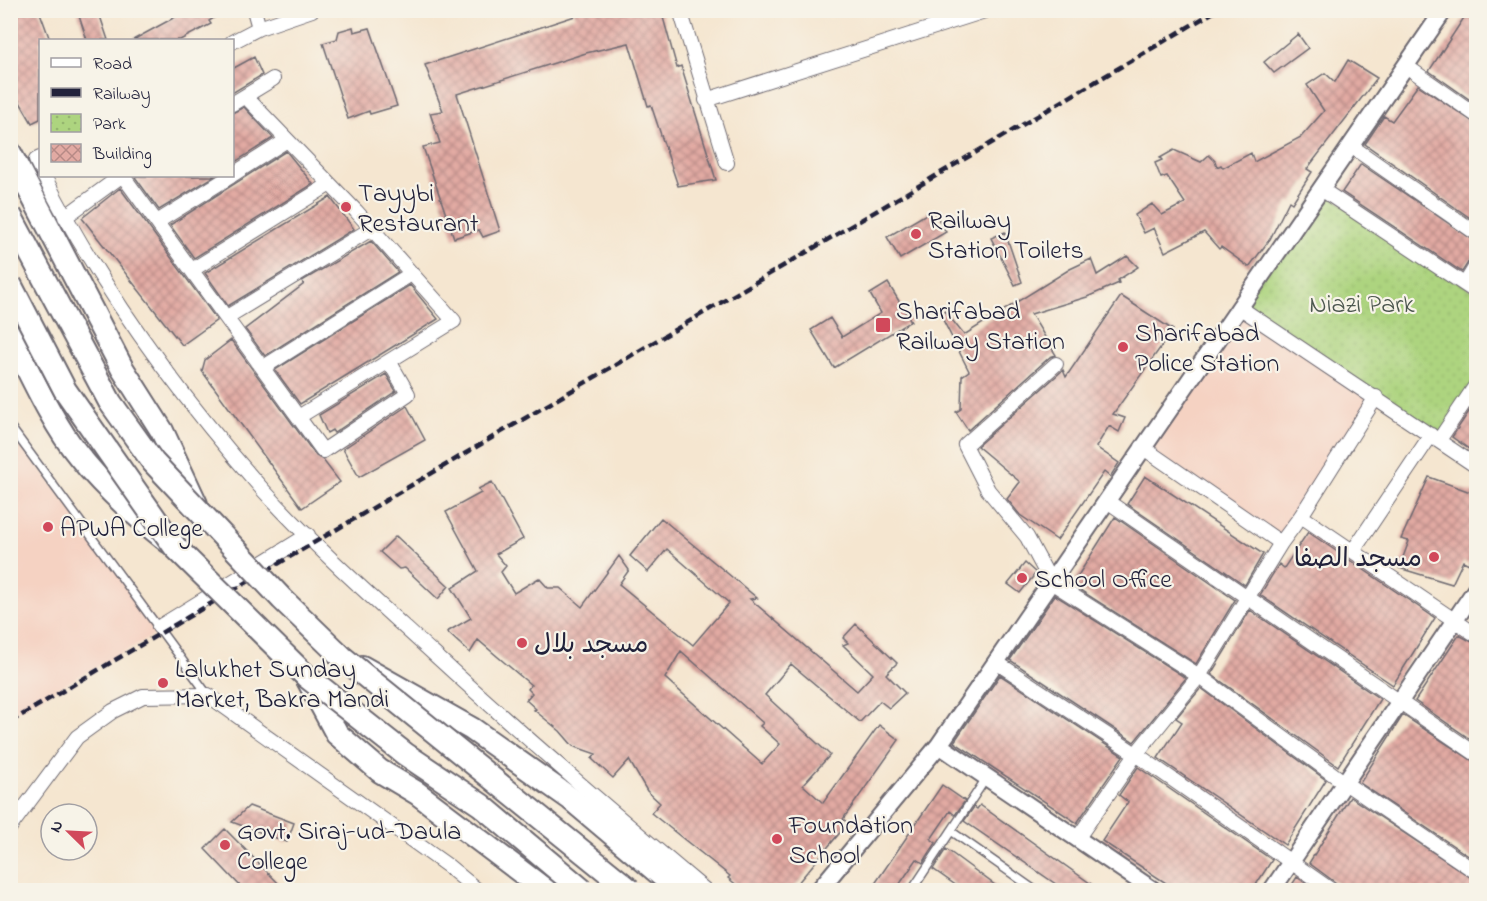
<svg xmlns="http://www.w3.org/2000/svg" width="1487" height="901" font-family="'Indie Flower','Playpen Sans Arabic',sans-serif">
<defs>
<pattern id="park-dots" width="8" height="8" patternUnits="userSpaceOnUse" patternTransform="scale(1.5)"><rect width="8" height="8" fill="#add47f"/><path d="M2 2h.1M6 6h.1" fill="none" stroke="#95b66f" stroke-width="1.8" stroke-linecap="round"/></pattern>
<pattern id="building-cross-hatch" width="8" height="8" patternUnits="userSpaceOnUse" patternTransform="scale(1.5)"><rect width="8" height="8" fill="#e2aaa3"/><path d="M0 0l8 8M0 8l8-8" fill="none" stroke="#b78a86"/></pattern>
</defs>
<rect width="100%" height="100%" fill="#f7f3e8"/>
<filter id="ink" filterUnits="userSpaceOnUse"><feTurbulence type="fractalNoise" baseFrequency=".0167" numOctaves="2"/><feDisplacementMap in="SourceGraphic" scale="12" xChannelSelector="R" yChannelSelector="G"/><feConvolveMatrix kernelMatrix="1 2 1 2 8 2 1 2 1" color-interpolation-filters="sRGB"/></filter>
<filter id="wash" filterUnits="userSpaceOnUse"><feTurbulence type="fractalNoise" baseFrequency=".008" numOctaves="4" result="noise"/><feDisplacementMap in="SourceGraphic" scale="24" xChannelSelector="R" yChannelSelector="G"/><feGaussianBlur stdDeviation="1.35" result="paint"/><feColorMatrix in="noise" values="0 0 0 0 0 0 0 0 0 0 0 0 0 0 0 0 0 1.4 0 .05"/><feComposite in="paint" operator="in"/></filter>
<g filter="url(#wash)">
<rect width="100%" height="100%" fill="#f5e6d0"/>
<path fill="#f5d2c2" d="M1239,308L1380,401L1281,542L1143,448Z
M10,427L162,631L11,714H10Z"/>
<path fill="url(#park-dots)" stroke="#687b5d" stroke-width="1.5" d="M1321,189L1476,293V386L1439,440L1239,308Z"/>
<g id="blocks">
<path fill="url(#building-cross-hatch)" fill-rule="evenodd" d="M10,10H39L50,40H40V119L32,123L10,85Z
M77,10H98L108,40H87Z
M188,10H226L209,21L211,24L180,40H133Z
M573,10H661L677,68L681,66L716,180L678,186L651,105L648,106L629,43L586,53L457,94L500,231L483,237L479,230L454,238L423,147L440,143L430,113L443,111L425,65L575,16Z
M1469,10H1476V104L1429,71Z
M353,27L354,32L370,28L397,106L370,114L369,111L348,119L323,43L337,39L339,31Z
M1298,34L1308,48L1274,73L1264,62Z
M254,57L262,75L232,93V69Z
M1348,60L1377,78L1307,169L1312,172L1292,203L1289,201L1270,239L1249,267L1221,247L1219,249L1204,232L1165,252L1154,228L1144,233L1135,215L1152,204L1162,215L1185,203L1167,176L1161,178L1155,163L1162,160L1160,158L1174,150L1201,162L1209,155L1215,161L1217,167L1221,165L1223,168L1251,153L1254,162L1301,137L1324,111L1307,85L1325,73L1335,82Z
M1418,85L1476,124V222L1365,144L1384,116L1392,121Z
M244,107L273,138L232,164V113Z
M286,151L313,184L194,258L170,225Z
M1361,164L1476,242V257L1469,261L1462,272L1342,192Z
M137,176H215L159,210L135,177Z
M120,188L217,320L182,345L82,218Z
M330,197L354,229L228,306L205,273Z
M933,210L946,232L900,259L887,237Z
M1005,232L1022,282L1015,285L991,238Z
M371,241L398,272L265,356L245,329L304,284L302,281Z
M1127,256L1138,267L1118,280L1119,283L1087,297L1031,314L1056,355L1050,357L968,430L956,412L961,409L962,376L969,371L940,314L945,311L964,335L1070,269L1091,259L1097,275Z
M888,283L911,321L834,368L811,330L830,318L842,337L881,313L870,294Z
M410,285L438,319L300,404L275,370Z
M1121,296L1173,330L1113,414L1125,418L1119,432L1109,426L1096,447L1119,463L1110,477L1104,472L1057,540L1020,515L1007,499L1020,482L977,446L1063,370L1066,377Z
M231,340L316,456L323,460L340,482L302,508L202,371L205,360Z
M386,374L396,391L334,433L332,430L327,433L319,415Z
M1476,401V454L1452,437Z
M407,406L425,440L359,477L343,449Z
M1145,476L1263,554L1245,585L1127,504Z
M1429,477L1476,494V544L1469,564L1463,561L1452,584L1399,568L1409,541L1401,539Z
M492,482L523,539L496,554L506,566L501,572L514,593L539,578L548,588H560L582,607L619,556L629,570L619,584L693,645L729,603L667,549L648,572L630,556L661,518L757,598L750,599L857,691L873,674L843,645L848,643L843,638L856,624L897,663L886,674L905,693L889,708L880,701L860,722L791,664L765,695L830,755L803,785L823,803L879,725L899,740L843,819L848,823L791,891H744L728,878L730,876L651,813L660,803L647,791L629,760L613,778L592,759L596,754L573,746L560,731L534,710L536,709L526,700L532,693L528,689L531,685L478,640L470,653L447,632L471,618L452,588L478,571L446,512L481,493L478,489ZM681,651L763,723L760,726L780,744L762,764L665,678Z
M1115,517L1235,600L1196,664L1072,585Z
M1308,532L1435,618L1393,685L1260,595L1279,564L1284,568Z
M396,536L449,586L438,599L405,568L399,569L380,552Z
M1025,563L1036,573L1020,593L1008,584Z
M1055,595L1186,678L1134,742L1010,660Z
M1250,610L1380,699L1338,766L1211,674Z
M1459,635L1476,644V743L1415,701Z
M1000,675L1123,756L1077,823L954,742Z
M1201,688L1326,780L1285,845L1158,758L1182,722L1176,718Z
M1403,715L1476,763V861L1360,783Z
M1138,767L1272,860L1252,891H1178L1102,841L1128,802L1119,795Z
M942,785L965,801L955,815L950,811L931,839L936,843L923,863L917,859L895,891H870Z
M1350,797L1476,881L1473,891H1340L1336,883L1309,863Z
M980,805L1101,891H1066L964,821L974,807L977,809Z
M249,806L294,823L287,842L232,822Z
M225,829L286,891H245L205,849Z
M946,849L1003,891H964L933,869Z
M1297,877L1316,891H1288Z"/>
</g>
</g>
<g filter="url(#ink)">
<use href="#blocks" fill-opacity="0" stroke="#6c676f" stroke-width="1.5"/>
<g fill="none" stroke-linecap="round" stroke-linejoin="round">
<defs>
<path id="service" d="M10,426L208,695
M951,831L1035,890
M912,890L987,777"/>
<path id="minor" d="M254,10L259,28
M680,10L727,163
M232,42L259,28L312,10
M1406,66L1476,115
M245,96L356,211L454,321L300,416
M706,100L988,10
M232,104L273,79
M1351,146L1476,233
M40,158L36,160L40,168
M232,175L287,140
M44,176C101,289 179,395 263,490C316,548 376,601 434,654C522,735 613,813 705,890
M123,176L323,451L408,394L389,361
M1321,189L1476,292
M65,217L121,176
M157,222L231,176
M192,270L330,184
M1465,284L1476,266
M1239,307L1476,466
M227,317L371,229
M1056,364L965,445L988,490L1027,537L1051,582L1199,676L1345,783L1476,872
M264,367L411,274
M1439,440L1476,385
M1142,447L1281,543L1301,516L1376,397
M1107,501L1476,754
M1301,516L1476,635
M1353,551L1431,435
M159,627L308,535
M996,662L1136,754L1331,890
M10,827L77,737L113,711L143,696L208,695L448,866L477,890
M1077,839L1136,754L1199,676L1281,543"/>
<path id="tertiary" d="M939,745L1153,890
M819,890L939,745L1444,10
M1272,890L1476,589"/>
<path id="trunk" d="M10,153L122,368L162,431L196,504
M10,334C29,371 53,425 79,456C105,489 136,516 169,542
M362,667L472,729L571,799L679,890
M306,676L337,734L380,771L417,793L545,890"/>
</defs>
<use href="#service" stroke="#6c676f" stroke-width="10"/>
<use href="#minor" stroke="#6c676f" stroke-width="16"/>
<use href="#tertiary" stroke="#6c676f" stroke-width="20"/>
<use href="#trunk" stroke="#6c676f" stroke-width="26"/>
<use href="#service" stroke="#fff" stroke-width="7"/>
<use href="#minor" stroke="#fff" stroke-width="14"/>
<use href="#tertiary" stroke="#fff" stroke-width="16"/>
<use href="#trunk" stroke="#fff" stroke-width="22"/>
<path stroke="#22223b" stroke-width="4.5" stroke-dasharray="9 4.5" stroke-linecap="butt" d="M10,722L1217,10"/>
<defs>
<path id="trunk-bridge" d="M10,215L110,402L153,462L282,599L342,657L630,890
M10,284L65,390L175,547L306,676L405,754L481,805L582,890"/>
</defs>
<use href="#trunk-bridge" stroke="#6c676f" stroke-width="26" stroke-linecap="butt"/>
<use href="#trunk-bridge" stroke="#fff" stroke-width="22"/>
</g>
</g>
<g fill="#d1495b" stroke="#f7f3e8" stroke-width="2">
<circle cx="346" cy="207" r="6"/>
<circle cx="916" cy="234" r="6"/>
<rect x="875" y="317" width="16" height="16" rx="3"/>
<circle cx="1123" cy="347" r="6"/>
<circle cx="48" cy="527" r="6"/>
<circle cx="1434" cy="557" r="6"/>
<circle cx="1022" cy="578" r="6"/>
<circle cx="522" cy="643" r="6"/>
<circle cx="163" cy="683" r="6"/>
<circle cx="777" cy="839" r="6"/>
<circle cx="225" cy="845" r="6"/>
</g>
<g text-anchor="middle" stroke-width="4.5" stroke-linejoin="round" paint-order="stroke">
<g font-size="26" fill="#22223b" stroke="#f7f3e8" text-anchor="start">
<text x="358" y="201">Tayybi<tspan x="358" dy="30">Restaurant</tspan></text>
<text x="928" y="228">Railway<tspan x="928" dy="30">Station Toilets</tspan></text>
<text x="896" y="319">Sharifabad<tspan x="896" dy="30">Railway Station</tspan></text>
<text x="1135" y="341">Sharifabad<tspan x="1135" dy="30">Police Station</tspan></text>
<text x="60" y="536">APWA College</text>
<text x="1422" y="566" text-anchor="end">مسجد الصفا</text>
<text x="1034" y="587">School Office</text>
<text x="534" y="652">مسجد بلال</text>
<text x="175" y="677">Lalukhet Sunday<tspan x="175" dy="30">Market, Bakra Mandi</tspan></text>
<text x="789" y="833">Foundation<tspan x="789" dy="30">School</tspan></text>
<text x="237" y="839">Govt. Siraj-ud-Daula<tspan x="237" dy="30">College</tspan></text>
</g>
<g font-size="26" fill="#4c574f" stroke="#f7f3e8">
<text x="1362" y="312">Niazi Park</text>
</g>
</g>
<rect width="1487" height="901" fill="none" stroke="#f7f3e8" stroke-width="36"/>
<rect x="39" y="39" width="195" height="138" fill="#f7f3e8" stroke="#a29fa3" stroke-width="1.5"/>
<rect x="51" y="58" width="30" height="9" fill="#ffffff" stroke="#a29fa3" stroke-width="1.5"/>
<text x="93" y="69" font-size="18" fill="#22223b">Road</text>
<rect x="51" y="88" width="30" height="9" fill="#22223b" stroke="#a29fa3" stroke-width="1.5"/>
<text x="93" y="99" font-size="18" fill="#22223b">Railway</text>
<rect x="51" y="114" width="30" height="18" fill="url(#park-dots)" stroke="#a29fa3" stroke-width="1.5"/>
<text x="93" y="129" font-size="18" fill="#22223b">Park</text>
<rect x="51" y="144" width="30" height="18" fill="url(#building-cross-hatch)" stroke="#a29fa3" stroke-width="1.5"/>
<text x="93" y="159" font-size="18" fill="#22223b">Building</text>
<g transform="translate(69 832) rotate(294)"><circle r="28" fill="#f7f3e8" stroke="#a29fa3" stroke-width="1.5"/>
<path d="M0-4.5L10 22L0 15L-10 22Z" fill="#d1495b"/>
<text y="-9" font-size="16" font-weight="bold" text-anchor="middle" fill="#22223b">N</text>
</g>
</svg>
